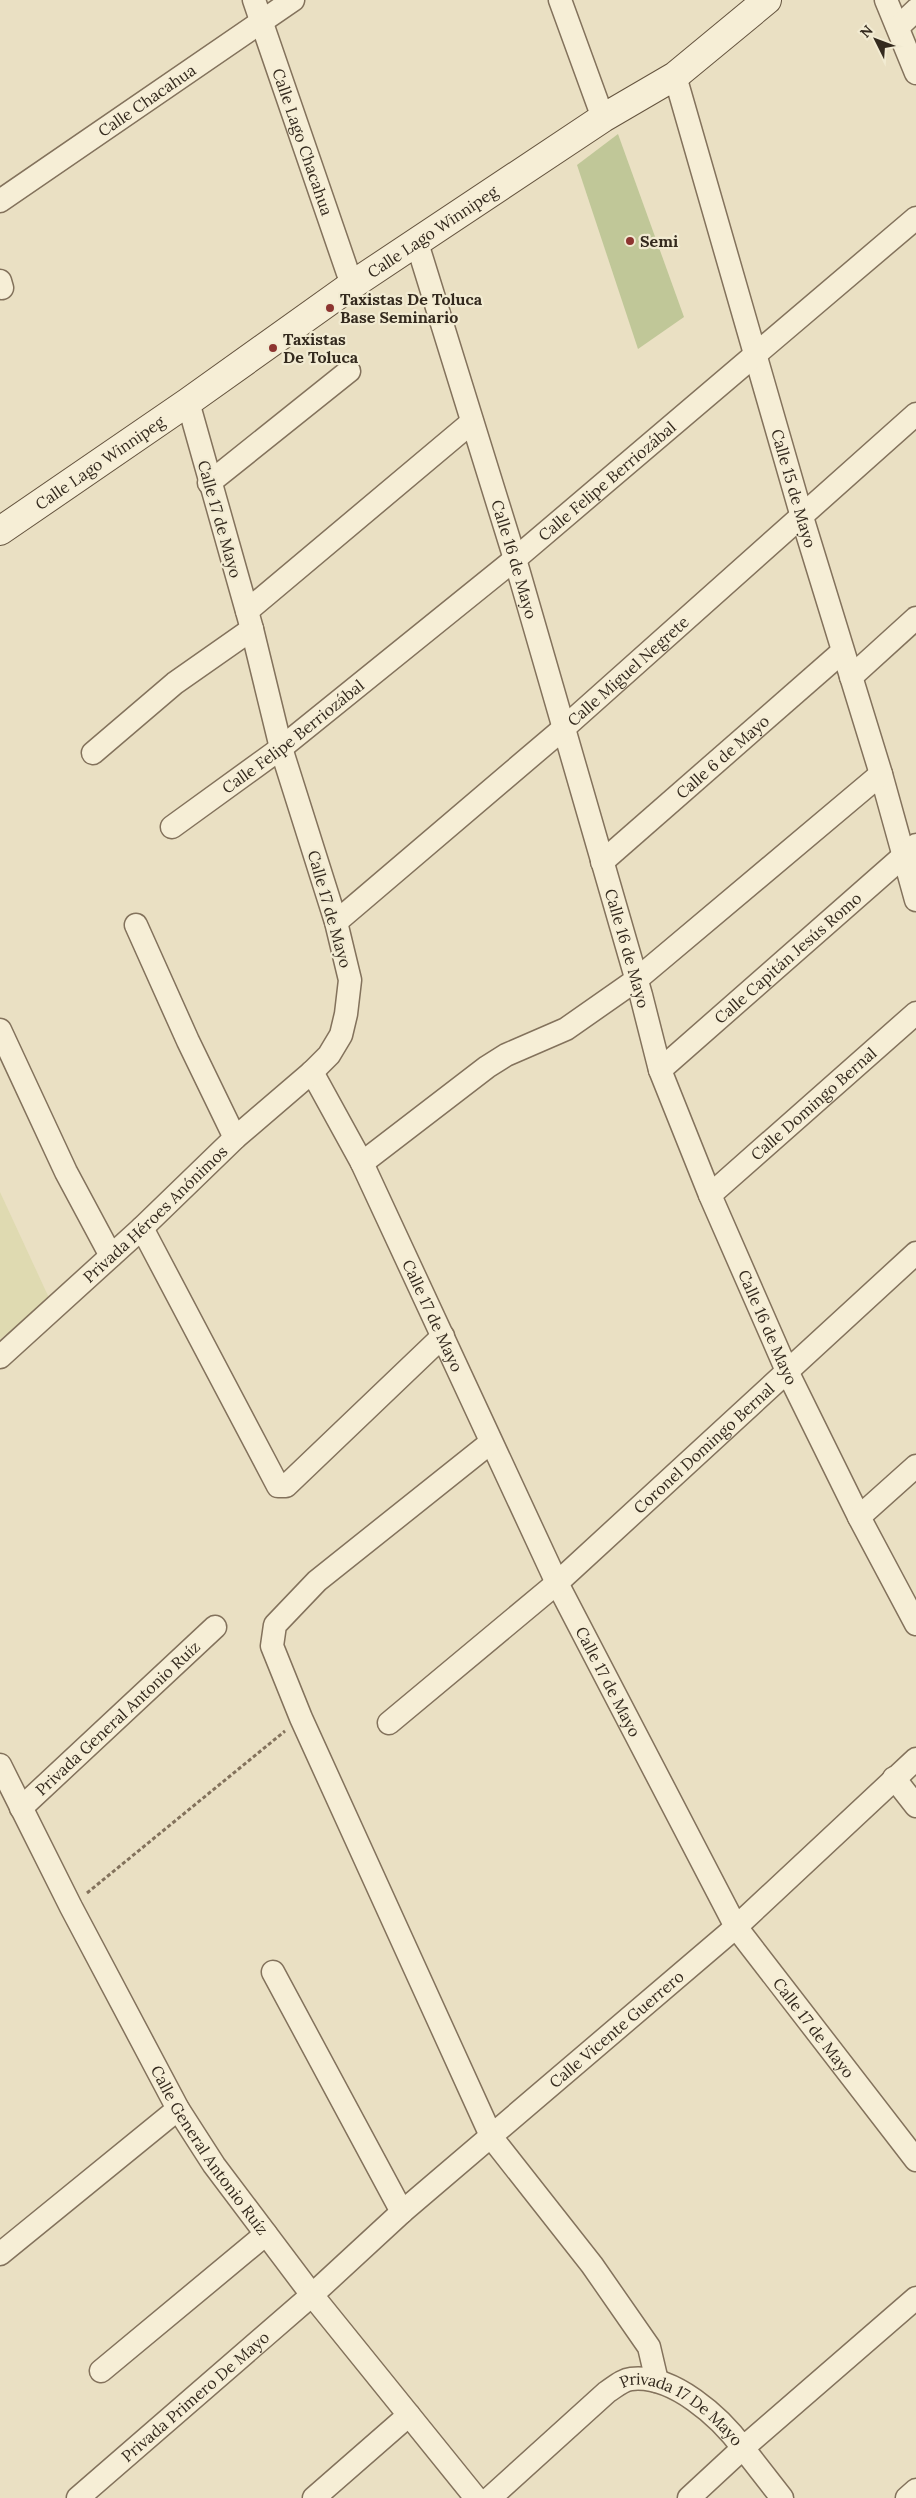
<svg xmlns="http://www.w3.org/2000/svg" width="916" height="2498" font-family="Lora,serif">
<rect width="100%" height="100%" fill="#eae0c3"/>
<path fill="#dfdab1" d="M0,1192L50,1300L0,1339Z"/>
<path fill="#c0c798" d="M618,134L684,317L638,349L577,165Z"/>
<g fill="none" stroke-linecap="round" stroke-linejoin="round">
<defs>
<g id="minor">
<path id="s1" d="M254,0L352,285"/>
<path d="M560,0L603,118"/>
<path d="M886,0L916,73"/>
<path d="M898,27L916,10"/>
<path id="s2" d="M675,76L802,517L881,774L916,900"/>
<path id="s3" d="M0,201L293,0"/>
<path id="s4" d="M417,243L515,559L641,995L660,1070L710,1195L787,1371L859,1517L916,1624"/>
<path d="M0,281L2,288"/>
<path d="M209,483L349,371"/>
<path d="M247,611L472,422"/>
<path d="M851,677L916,618"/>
<path d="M93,753L175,683L252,629"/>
<path id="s5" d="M172,827L281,748L515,559L916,218"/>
<path id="s6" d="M602,862L842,652"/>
<path id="s7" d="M336,922L565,727L916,414"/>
<path d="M136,925L188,1041L235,1138"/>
<path d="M0,1030L66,1172L111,1256"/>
<path id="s8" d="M660,1070L916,845"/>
<path id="s9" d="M312,1072L362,1163L557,1583L736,1927L916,2160"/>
<path d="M362,1163L487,1067L506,1055L566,1029L636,980L881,774"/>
<path id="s10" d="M710,1195L916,1013"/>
<path d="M142,1228L278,1486H286L443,1336"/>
<path id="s11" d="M0,1357L142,1228L235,1138L312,1072L329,1055L341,1035L346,1014L350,980L336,922L281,748L252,629L188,402"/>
<path d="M490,1443L317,1581L275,1625L272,1646L301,1718L492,2138L592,2265L649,2347L657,2381"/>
<path d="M859,1517L916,1466"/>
<path id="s12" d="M389,1723L557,1583L916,1253"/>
<path id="s13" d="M0,1765L71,1907L178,2109L214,2165L312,2295L476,2498"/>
<path d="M894,1778L916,1806"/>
<path id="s14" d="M21,1808L215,1627"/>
<path d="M273,1972L402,2212"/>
<path d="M0,2254L178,2109"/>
<path d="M101,2371L266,2234"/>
<path id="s15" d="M78,2498L312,2295L402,2212L736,1927L916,1759"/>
<path d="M314,2498L409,2415"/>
<path id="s16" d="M490,2498L607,2392C615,2387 622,2380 631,2379C673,2374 720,2417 743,2448L916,2298"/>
<path d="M689,2498L743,2448L782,2498"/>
<path d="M907,2498L916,2490"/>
</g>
<g id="secondary">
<path id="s17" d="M0,531L188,402L352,285L603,118L675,76L767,0"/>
</g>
</defs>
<use href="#minor" stroke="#83725c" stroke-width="25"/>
<use href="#secondary" stroke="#65543f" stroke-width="30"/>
<path stroke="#83725c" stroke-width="3" stroke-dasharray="4 2.5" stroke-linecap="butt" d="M87,1893L285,1731"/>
<use href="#minor" stroke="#f6eed6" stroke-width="22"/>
<use href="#secondary" stroke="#f6eed6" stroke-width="28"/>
</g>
<g fill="#8d3430" stroke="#f2ebd2" stroke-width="2">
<circle cx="630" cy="241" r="5"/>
<circle cx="330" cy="308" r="5"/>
<circle cx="273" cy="348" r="5"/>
</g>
<g text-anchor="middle" stroke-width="4.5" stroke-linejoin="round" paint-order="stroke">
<g font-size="16" fill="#342a1e" stroke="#f2ebd2">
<text dy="6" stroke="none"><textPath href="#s3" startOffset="178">Calle Chacahua</textPath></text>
<text dy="6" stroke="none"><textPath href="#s1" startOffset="150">Calle Lago Chacahua</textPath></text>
<text dy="6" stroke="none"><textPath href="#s17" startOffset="526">Calle Lago Winnipeg</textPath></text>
<text dy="6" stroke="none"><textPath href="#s17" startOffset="121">Calle Lago Winnipeg</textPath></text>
<text dy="6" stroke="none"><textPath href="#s5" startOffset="556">Calle Felipe Berriozábal</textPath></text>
<text dy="6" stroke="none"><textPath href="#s2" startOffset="429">Calle 15 de Mayo</textPath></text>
<text transform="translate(220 519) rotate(74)" y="6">Calle 17 de Mayo</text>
<text dy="6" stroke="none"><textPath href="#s4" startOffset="331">Calle 16 de Mayo</textPath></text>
<text dy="6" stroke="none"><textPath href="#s7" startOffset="385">Calle Miguel Negrete</textPath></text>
<text dy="6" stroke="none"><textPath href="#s5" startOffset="151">Calle Felipe Berriozábal</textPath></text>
<text dy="6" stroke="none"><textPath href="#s6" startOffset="160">Calle 6 de Mayo</textPath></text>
<text transform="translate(330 909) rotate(74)" y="6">Calle 17 de Mayo</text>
<text dy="6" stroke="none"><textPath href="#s4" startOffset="736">Calle 16 de Mayo</textPath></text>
<text dy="6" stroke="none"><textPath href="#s8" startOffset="170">Calle Capitán Jesús Romo</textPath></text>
<text dy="6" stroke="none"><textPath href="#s10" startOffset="138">Calle Domingo Bernal</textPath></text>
<text dy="6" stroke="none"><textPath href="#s11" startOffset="211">Privada Héroes Anónimos</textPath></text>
<text dy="6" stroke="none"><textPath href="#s9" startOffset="272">Calle 17 de Mayo</textPath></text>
<text dy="6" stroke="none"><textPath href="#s4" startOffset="1141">Calle 16 de Mayo</textPath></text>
<text dy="6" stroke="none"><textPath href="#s12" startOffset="418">Coronel Domingo Bernal</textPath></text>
<text dy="6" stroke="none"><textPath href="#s9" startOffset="678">Calle 17 de Mayo</textPath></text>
<text dy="6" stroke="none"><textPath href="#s14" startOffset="132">Privada General Antonio Ruíz</textPath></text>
<text dy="6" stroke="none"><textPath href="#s9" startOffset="1082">Calle 17 de Mayo</textPath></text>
<text dy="6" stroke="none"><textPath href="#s15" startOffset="714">Calle Vicente Guerrero</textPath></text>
<text dy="6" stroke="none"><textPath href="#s13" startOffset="439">Calle General Antonio Ruíz</textPath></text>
<text dy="6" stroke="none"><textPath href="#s15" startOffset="155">Privada Primero De Mayo</textPath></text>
<text dy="6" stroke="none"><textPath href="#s16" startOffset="245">Privada 17 De Mayo</textPath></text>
</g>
<g font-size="16" font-weight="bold" fill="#342a1e" stroke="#f2ebd2" text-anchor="start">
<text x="640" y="247">Semi</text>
<text x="340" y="305">Taxistas De Toluca<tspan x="340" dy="18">Base Seminario</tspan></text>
<text x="283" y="345">Taxistas<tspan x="283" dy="18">De Toluca</tspan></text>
</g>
</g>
<g transform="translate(876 40) rotate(312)" stroke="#f2ebd2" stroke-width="4" paint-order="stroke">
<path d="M0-4L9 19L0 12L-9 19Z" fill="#342a1e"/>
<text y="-8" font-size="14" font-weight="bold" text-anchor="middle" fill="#342a1e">N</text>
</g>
</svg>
